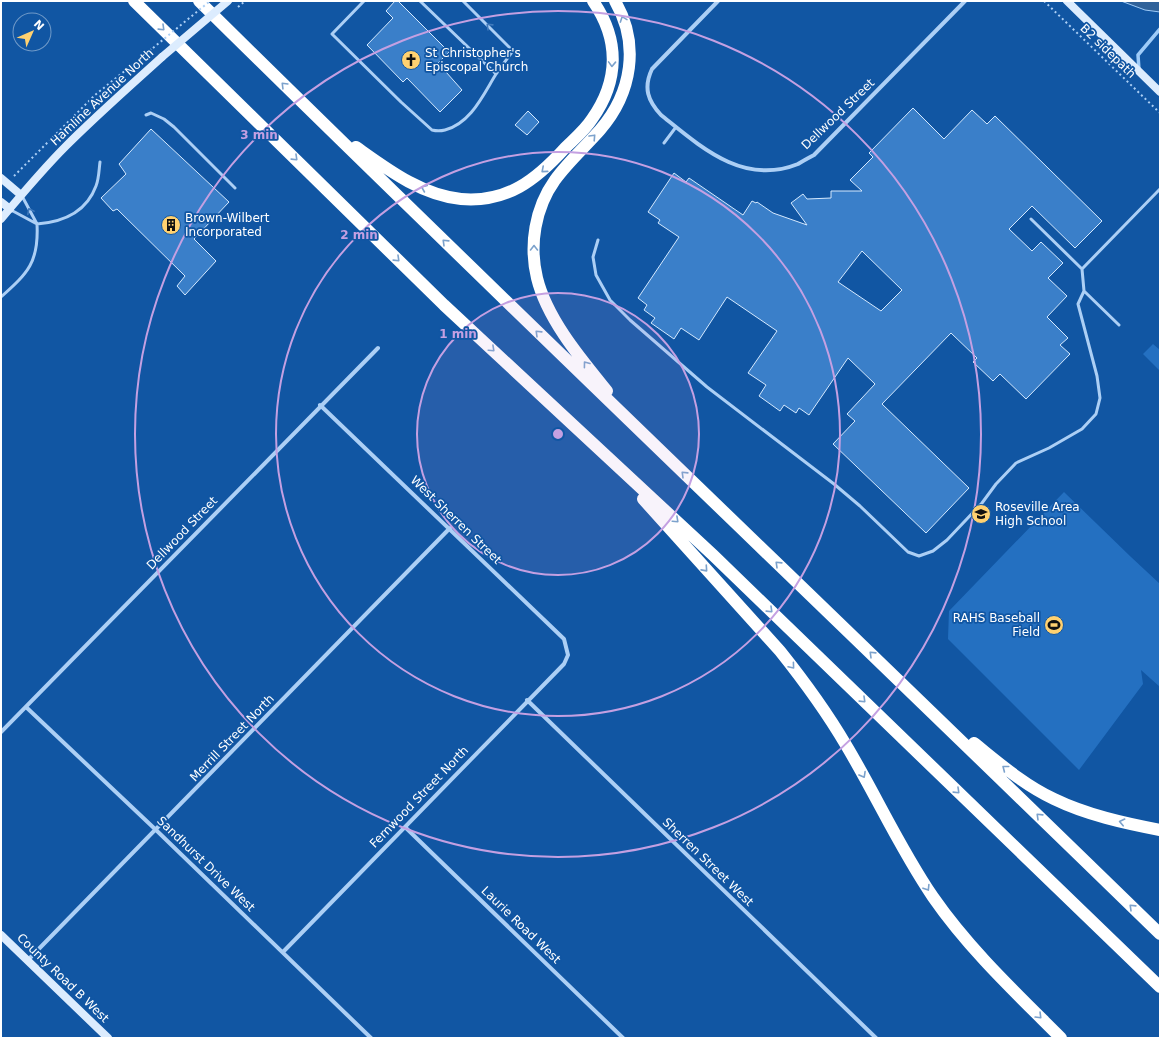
<svg xmlns="http://www.w3.org/2000/svg" width="1161" height="1039" font-family="'DejaVu Sans',sans-serif">
<rect width="100%" height="100%" fill="#1156a3"/>
<path fill="#2470c1" d="M1153,344L1160,350V371L1143,354Z
M1064,492L1131,557L1160,584V649L1159,650H1160V687L1141,670L1143,684L1079,770L948,639L949,611Z"/>
<path fill="#30629a" stroke="#9ecbf8" d="M1121,1H1160V12L1145,10Z"/>
<g fill="none" stroke-linecap="round" stroke-linejoin="round">
<path stroke="#9ecbf8" stroke-width="3.5" d="M1139,70L1138,55L1160,29"/>
</g>
<path fill="#3a7fc9" stroke="#d5e9fe" fill-rule="evenodd" d="M395,1H398L449,52L438,63L462,90L440,112L407,78L403,82L367,45L393,18L386,11Z
M913,108L944,139L972,110L987,124L995,116L1102,221L1075,248L1032,206L1009,229L1032,251L1041,242L1063,263L1048,278L1067,296L1047,317L1068,338L1060,345L1070,354L1026,399L1000,374L993,381L973,362L977,358L951,333L882,404L969,488L926,533L833,444L855,421L847,414L875,384L848,358L809,415L799,408L796,413L784,405L780,411L759,396L766,385L748,373L777,331L727,297L699,340L681,328L674,339L651,323L655,318L644,310L647,305L638,298L679,237L658,223L660,220L648,212L674,173L686,182L689,178L743,215L752,201L756,203L757,202L773,213L807,225L791,203L803,194L807,199L831,198V191H862L850,180L873,157L869,153ZM862,251L902,290L881,311L838,282Z
M528,111L539,122L527,135L515,125Z
M151,129L229,202L194,239L216,261L185,295L177,286L185,276L117,209L113,211L101,198L126,174L119,164Z"/>
<g fill="none" stroke-linecap="round" stroke-linejoin="round">
<path stroke="#accff5" stroke-width="2" stroke-dasharray="2 3" stroke-linecap="butt" d="M1044,1L1160,113
M238,7L245,1
M14,176L95,95L153,48"/>
<path stroke="#accff5" stroke-width="3" d="M364,1L332,34L401,102L432,130C436,131 441,131 445,130C471,123 483,95 496,74
M420,1L496,74L512,52V50L463,1
M146,115L151,113L164,119L174,127L235,188
M664,143L676,127
M11,210L37,224L22,196
M1031,219L1082,269
M598,240L593,257L596,275L610,300L630,320L707,387L834,484L860,506L908,552L919,556L933,551L947,540L982,503L996,484L1016,463L1049,448L1082,429L1096,414L1100,398L1097,376L1078,304L1084,291
M1,297C28,273 39,262 37,224C63,222 86,213 96,186C99,179 99,169 100,162
M1119,325L1084,291L1082,269L1160,189"/>
<path stroke="#accff5" stroke-width="4" d="M718,1L652,69C643,88 648,101 661,115C701,147 743,186 798,164C803,161 808,158 814,155L965,1
M527,700L876,1038
M26,707L156,830L371,1038
M1,732L378,348
M405,827L623,1038
M283,952L564,664L568,655L564,639L320,405
M28,960L450,528"/>
<path stroke="#dcecfe" stroke-width="8" d="M1067,1L1160,92
M1,178L21,195
M1,202L10,209
M1,219C22,194 43,169 66,146C97,115 129,87 162,57
M1,935L108,1038"/>
<path stroke="#fff" stroke-width="12" d="M134,1L444,305L713,555L1160,987
M199,1C517,315 840,622 1160,934
M356,147C387,169 421,195 461,199C507,203 536,180 565,148C574,139 585,130 592,119C619,81 620,40 593,1
M607,391C581,359 547,319 537,278C529,245 535,208 555,180C568,162 585,147 600,130C632,93 640,44 615,1
M643,499L780,651C804,681 826,711 846,745C876,795 900,849 933,897C969,949 1016,993 1061,1038
M974,743C999,763 1024,785 1054,799C1087,815 1124,823 1160,830"/>
<path stroke="#accff5" stroke-width="2" stroke-dasharray="2 3" stroke-linecap="butt" d="M153,48L210,1"/>
<path stroke="#dcecfe" stroke-width="8" d="M162,57L228,1"/>
</g>
<defs><path id="oneway-chevron" d="M-2-3.5L2.5 0L-2 3.5" fill="none" stroke-width="1.6" stroke-linecap="round" stroke-linejoin="round"/></defs>
<g stroke="#7ca2cc">
<use href="#oneway-chevron" transform="translate(623 19) rotate(-110)"/>
<use href="#oneway-chevron" transform="translate(162 28) rotate(44)"/>
<use href="#oneway-chevron" transform="translate(612 64) rotate(92)"/>
<use href="#oneway-chevron" transform="translate(284 85) rotate(-135)"/>
<use href="#oneway-chevron" transform="translate(593 137) rotate(-47)"/>
<use href="#oneway-chevron" transform="translate(295 158) rotate(44)"/>
<use href="#oneway-chevron" transform="translate(544 170) rotate(139)"/>
<use href="#oneway-chevron" transform="translate(424 188) rotate(-157)"/>
<use href="#oneway-chevron" transform="translate(445 242) rotate(-136)"/>
<use href="#oneway-chevron" transform="translate(534 248) rotate(-90)"/>
<use href="#oneway-chevron" transform="translate(397 259) rotate(44)"/>
<use href="#oneway-chevron" transform="translate(538 333) rotate(-136)"/>
<use href="#oneway-chevron" transform="translate(492 349) rotate(43)"/>
<use href="#oneway-chevron" transform="translate(586 364) rotate(-127)"/>
<use href="#oneway-chevron" transform="translate(684 474) rotate(-136)"/>
<use href="#oneway-chevron" transform="translate(676 520) rotate(43)"/>
<use href="#oneway-chevron" transform="translate(778 564) rotate(-136)"/>
<use href="#oneway-chevron" transform="translate(705 569) rotate(48)"/>
<use href="#oneway-chevron" transform="translate(770 610) rotate(44)"/>
<use href="#oneway-chevron" transform="translate(872 654) rotate(-136)"/>
<use href="#oneway-chevron" transform="translate(792 666) rotate(50)"/>
<use href="#oneway-chevron" transform="translate(863 700) rotate(44)"/>
<use href="#oneway-chevron" transform="translate(1005 768) rotate(-142)"/>
<use href="#oneway-chevron" transform="translate(863 775) rotate(61)"/>
<use href="#oneway-chevron" transform="translate(957 791) rotate(44)"/>
<use href="#oneway-chevron" transform="translate(1039 816) rotate(-136)"/>
<use href="#oneway-chevron" transform="translate(1122 822) rotate(-167)"/>
<use href="#oneway-chevron" transform="translate(927 888) rotate(58)"/>
<use href="#oneway-chevron" transform="translate(1132 907) rotate(-136)"/>
<use href="#oneway-chevron" transform="translate(1039 1016) rotate(45)"/>
</g>
<g stroke="#407abc">
<use href="#oneway-chevron" transform="translate(489 26) rotate(-136)"/>
<use href="#oneway-chevron" transform="translate(30 211) rotate(-118)"/>
</g>
<circle cx="558" cy="434" r="141" fill="#c4a0e2" fill-opacity=".12"/>
<g fill="none" stroke="#c4a0e2" stroke-width="2">
<circle cx="558" cy="434" r="141"/>
<circle cx="558" cy="434" r="282"/>
<circle cx="558" cy="434" r="423"/>
</g>
<defs>
<symbol id="church-disc" viewBox="-11 -11 22 22"><circle r="9.5" fill="#ffd170" stroke="#1156a3"/><path d="M-1.2-6h2.4v3.5h3.3v2.4h-3.3V6h-2.4V-.1h-3.3v-2.4h3.3Z" fill="#111"/></symbol>
<symbol id="building-disc" viewBox="-11 -11 22 22"><circle r="9.5" fill="#ffd170" stroke="#1156a3"/><path d="M-4-6H4V6H1V3H-1V6H-4ZM-2.5-4.3h1.7v1.8h-1.7ZM.8-4.3h1.7v1.8H.8ZM-2.5-1h1.7V.8h-1.7ZM.8-1h1.7V.8H.8Z" fill="#111"/></symbol>
<symbol id="school-disc" viewBox="-11 -11 22 22"><circle r="9.5" fill="#ffd170" stroke="#1156a3"/><path d="M0-5L7-2L0 1L-7-2ZM-4 1L0 2.5L4 1V4Q0 6-4 4Z" fill="#111"/></symbol>
<symbol id="stadium-disc" viewBox="-11 -11 22 22"><circle r="9.5" fill="#ffd170" stroke="#1156a3"/><path d="M0-5a6.5 5 0 1 0 0 10a6.5 5 0 1 0 0-10ZM-3.5-1.8h7v3.6h-7Z" fill="#111"/></symbol>
</defs>
<g fill-rule="evenodd">
<use href="#church-disc" x="400" y="49" width="22" height="22"/>
<use href="#building-disc" x="160" y="214" width="22" height="22"/>
<use href="#school-disc" x="970" y="503" width="22" height="22"/>
<use href="#stadium-disc" x="1043" y="614" width="22" height="22"/>
</g>
<g text-anchor="middle" stroke-width="3.5" stroke-linejoin="round" paint-order="stroke">
<g font-size="12" fill="#fff" stroke="#1156a3">
<text transform="translate(1108 51) rotate(44)" y="4">B2 sidepath</text>
<text transform="translate(102 97) rotate(-43)" y="4">Hamline Avenue North</text>
<text transform="translate(838 114) rotate(-44)" y="4">Dellwood Street</text>
<text transform="translate(456 520) rotate(44)" y="4">West Sherren Street</text>
<text transform="translate(182 533) rotate(-46)" y="4">Dellwood Street</text>
<text transform="translate(232 738) rotate(-46)" y="4">Merrill Street North</text>
<text transform="translate(419 797) rotate(-46)" y="4">Fernwood Street North</text>
<text transform="translate(708 862) rotate(44)" y="4">Sherren Street West</text>
<text transform="translate(206 864) rotate(44)" y="4">Sandhurst Drive West</text>
<text transform="translate(521 925) rotate(44)" y="4">Laurie Road West</text>
<text transform="translate(63 978) rotate(44)" y="4">County Road B West</text>
</g>
<g font-size="12" fill="#fff" stroke="#1156a3" text-anchor="start">
<text x="425" y="57">St Christopher's<tspan x="425" dy="14">Episcopal Church</tspan></text>
<text x="185" y="222">Brown-Wilbert<tspan x="185" dy="14">Incorporated</tspan></text>
<text x="995" y="511">Roseville Area<tspan x="995" dy="14">High School</tspan></text>
<text x="1040" y="622" text-anchor="end">RAHS Baseball<tspan x="1040" dy="14">Field</tspan></text>
</g>
</g>
<circle cx="558" cy="434" r="6" fill="#c4a0e2" stroke="#1156a3" stroke-width="2"/>
<g font-size="12" text-anchor="middle" font-weight="bold" fill="#c4a0e2" stroke="#1156a3" stroke-width="3.5" stroke-linejoin="round" paint-order="stroke">
<text x="259" y="139">3 min</text>
<text x="359" y="239">2 min</text>
<text x="458" y="338">1 min</text>
</g>
<rect width="1161" height="1039" fill="none" stroke="#ffffff" stroke-width="4"/>
<g transform="translate(32 32) rotate(45)"><circle r="19" fill="#1156a3" stroke="#709ac8"/>
<path d="M0-3L7 15L0 10L-7 15Z" fill="#ffd170"/>
<text y="-6" font-size="11" font-weight="bold" text-anchor="middle" fill="#ffffff">N</text>
</g>
</svg>
